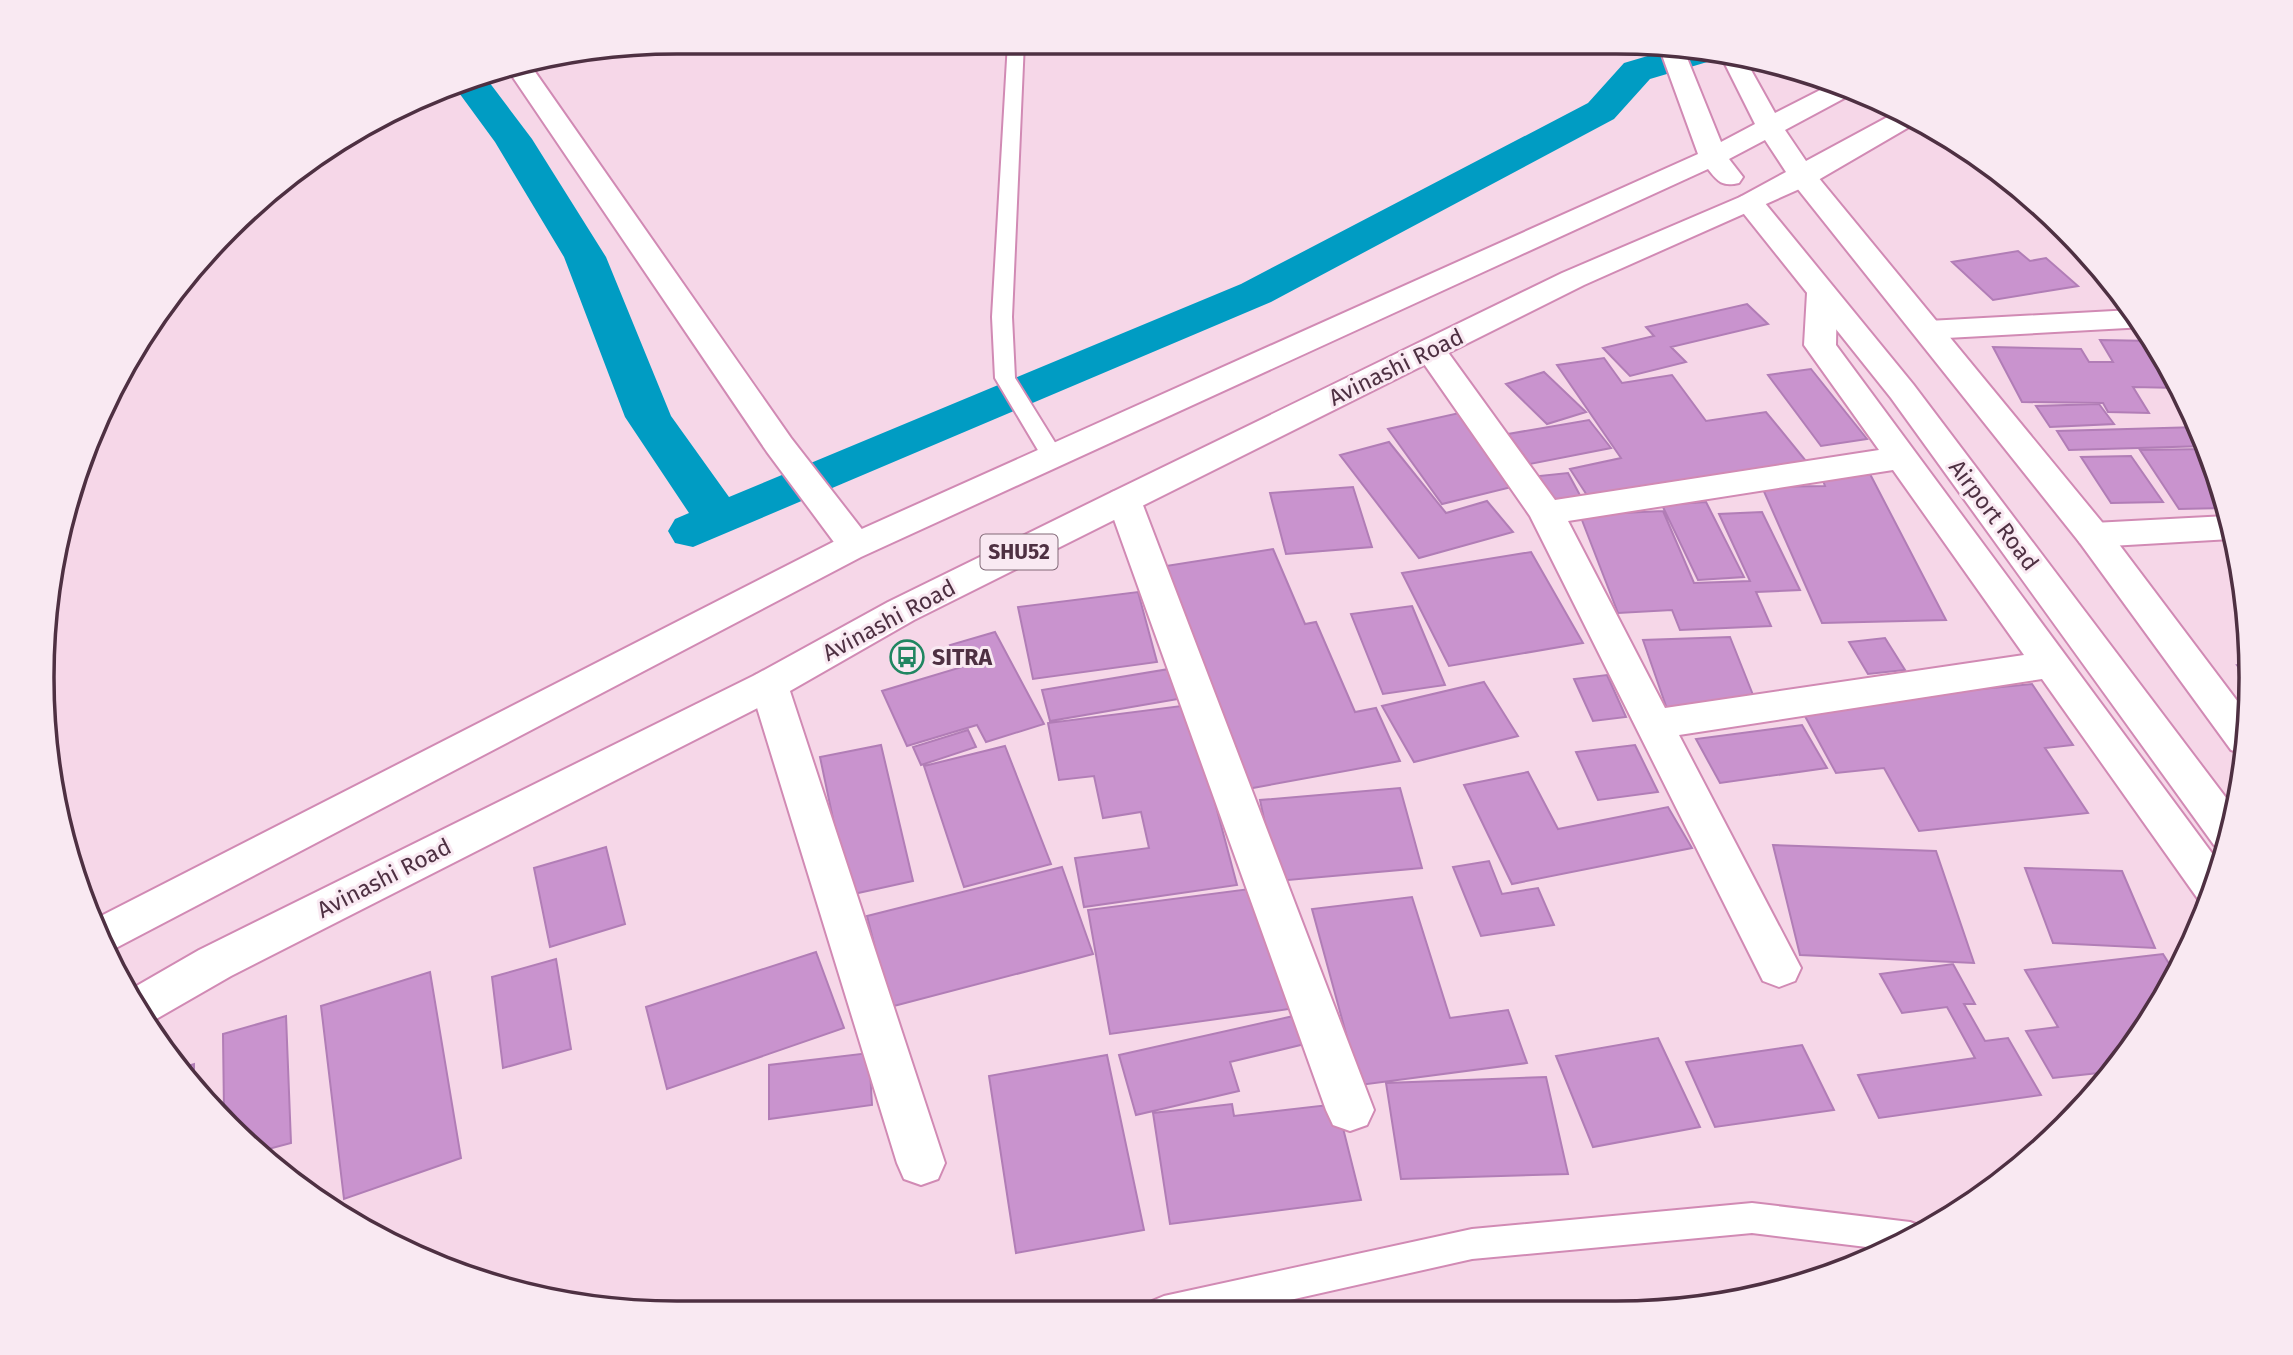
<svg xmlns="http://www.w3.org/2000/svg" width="2293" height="1355" font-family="'Fira Sans',sans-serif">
<rect width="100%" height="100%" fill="#f6d7e8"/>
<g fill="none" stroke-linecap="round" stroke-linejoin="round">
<path fill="#009cc3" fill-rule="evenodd" d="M1678,47L1717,55L1714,60L1650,79L1614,119L1271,302L693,547L675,543L668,531L675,519L689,513L625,417L564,257L495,142L454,86L483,74L532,139L606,257L671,416L729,497L1241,284L1588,103L1624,63Z"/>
</g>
<path fill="#c993ce" stroke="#b17db6" stroke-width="2" d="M2018,251L2030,261L2046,258L2078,286L1993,300L1952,262Z
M1747,304L1768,324L1671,347L1686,362L1630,376L1603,348L1654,336L1646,327Z
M2100,340L2153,341L2178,388L2133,387L2149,413L2108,412L2103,403L2022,402L1993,347L2081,349L2089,362H2113Z
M1604,358L1622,383L1672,375L1706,421L1766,412L1806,461L1590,500L1570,469L1621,458L1557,365Z
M1811,369L1867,439L1821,446L1768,375Z
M1544,372L1586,412L1547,424L1506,384Z
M2099,404L2114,424L2050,427L2036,406Z
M1459,413L1516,486L1442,504L1388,429Z
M1589,420L1611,448L1530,464L1508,434Z
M2199,427L2206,446L2069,450L2057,431Z
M1389,442L1446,513L1487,501L1513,532L1419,558L1340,455Z
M2207,449L2225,508L2179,509L2140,450Z
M2131,456L2163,502L2111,503L2081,457Z
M1568,473L1582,499L1553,502L1539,476Z
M1870,474L1946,620L1822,623L1762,487L1825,486L1821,475Z
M1353,487L1372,547L1286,554L1270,493Z
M1706,502L1744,577L1698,580L1662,505Z
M1663,511L1694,583L1750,581L1719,514L1762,512L1800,590L1756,592L1771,626L1680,630L1672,610L1618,613L1580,515Z
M1273,549L1305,624L1316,622L1355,712L1376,708L1400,761L1247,789L1166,566Z
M1531,552L1583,643L1449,666L1402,573Z
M1138,592L1157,662L1033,679L1018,607Z
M1412,606L1445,685L1383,694L1351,614Z
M995,632L1044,724L986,742L977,725L907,746L882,691L962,667L950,645Z
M1730,637L1757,705L1667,709L1643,640Z
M1885,638L1905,670L1868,674L1849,642Z
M2250,664L2251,678L2250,685L2237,665Z
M1169,669L1178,699L1050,721L1042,690Z
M1607,675L1626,717L1593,721L1574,679Z
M1484,682L1518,736L1414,762L1382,706Z
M2032,684L2073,745L2045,748L2088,813L1919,831L1884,768L1836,773L1800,707Z
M1189,705L1237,885L1084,907L1075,858L1149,848L1141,812L1103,818L1094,776L1059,780L1048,723Z
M1802,725L1827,768L1720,783L1696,739Z
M968,730L976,747L921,765L913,747Z
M881,745L913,881L849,895L820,757Z
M1635,745L1658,792L1598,800L1576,752Z
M1005,746L1051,864L964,887L924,766Z
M1528,772L1558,829L1668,807L1692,848L1512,884L1464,785Z
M1400,788L1422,868L1277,881L1260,800Z
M1773,845L1936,851L1974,963L1800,955Z
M606,847L625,924L550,947L534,868Z
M1489,861L1502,894L1538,888L1554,925L1481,936L1453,867Z
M1062,867L1093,954L890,1007L867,916Z
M2025,868L2122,871L2155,948L2053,943Z
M1257,888L1289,1009L1110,1034L1088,910Z
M1412,897L1450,1018L1508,1010L1527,1063L1360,1085L1312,909Z
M816,952L844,1028L667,1089L646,1007Z
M2163,954L2175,973L2144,1031L2108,1072L2053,1078L2026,1031L2058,1027L2025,970Z
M556,959L571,1049L503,1068L492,977Z
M1953,964L1975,1004H1964L1985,1041L2008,1038L2041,1095L1879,1118L1858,1075L1975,1058L1947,1007L1902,1013L1880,974Z
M430,972L461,1158L344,1199L321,1006Z
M1298,1015L1309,1043L1230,1062L1239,1091L1136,1115L1119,1055Z
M286,1016L291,1143L265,1150L224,1112L223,1034Z
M1658,1038L1700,1127L1593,1147L1556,1056Z
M1802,1045L1834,1110L1715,1127L1686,1062Z
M869,1053L872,1105L769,1119V1065Z
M1107,1055L1144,1230L1016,1253L989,1076Z
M194,1064V1084L178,1069Z
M1546,1077L1568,1174L1401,1179L1386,1083Z
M1232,1104L1234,1116L1337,1104L1361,1200L1170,1224L1153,1113Z
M1648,1301L1652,1312H1571Z"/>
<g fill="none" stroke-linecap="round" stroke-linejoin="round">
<defs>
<path id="lane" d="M1008,42H1024L1012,317L1015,378L1064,457L1053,464L1045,462L995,378L992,317Z
M1752,1203L1910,1222L1921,1226L1924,1232L1883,1249L1752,1233L1472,1259L1237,1312H1148L1152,1301L1164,1296L1472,1229Z"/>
<path id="street" d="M1822,284L1833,287L1837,293L1836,345L2220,864L2208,903L2198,899L2042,679L1679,735L1801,968L1795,981L1779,987L1763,981L1530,516L1415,351L1420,344L1431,342L1442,344L1555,500L1879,450L1804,345L1807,293L1811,287ZM1893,470L2024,655L1665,708L1568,521Z
M2132,310L2145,327L1928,339L1917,337L1912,330L1917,323L1928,321Z
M1124,489L1136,492L1141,500L1374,1110L1367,1125L1350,1131L1333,1125L1326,1110L1107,500L1112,492Z
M2227,516L2234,538L2231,539L2093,547L2080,543L2075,535L2080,527L2093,523Z
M769,671L783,675L788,685L945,1163L938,1179L921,1185L904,1179L897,1163L750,685L755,675Z"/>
<path id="secondary" d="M531,66L791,438L868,537L873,545L868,553L855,557L842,553L767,452L508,70Z
M1803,169L1813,171L2106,527L2247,714L2243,754L2231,750L2080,543L1793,183L1789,177L1793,171Z
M1750,194L1760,197L1913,384L2236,811L2225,848L2214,845L1891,398L1740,209L1736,203L1740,197Z"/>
<path id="primary" d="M1658,44L1683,48L1721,142L1755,124L1721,56L1746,61L1775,113L1834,83L1854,93L1785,130L1806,161L1895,113L1916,123L1813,183L1584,285L914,620L783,695L231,976L151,1022L133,988L199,950L755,675L888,602L1112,492L1562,273L1740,197L1786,172L1765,140L1729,159L1743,177L1739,183C1723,187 1718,182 1708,169L861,557L112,950L95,919L835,541L1698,154Z"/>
</defs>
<use href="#lane" stroke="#d18ab4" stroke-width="4"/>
<use href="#street" stroke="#d18ab4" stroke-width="4"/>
<use href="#secondary" stroke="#d18ab4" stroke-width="4"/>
<use href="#primary" stroke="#d18ab4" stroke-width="4"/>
<use href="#lane" fill="#fff" fill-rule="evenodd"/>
<use href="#street" fill="#fff" fill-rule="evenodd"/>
<use href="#secondary" fill="#fff" fill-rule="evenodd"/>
<use href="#primary" fill="#fff" fill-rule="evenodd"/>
</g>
<defs>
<symbol id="bus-ring" viewBox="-11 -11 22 22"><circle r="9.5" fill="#f9e9f2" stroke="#208661" stroke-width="1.5"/><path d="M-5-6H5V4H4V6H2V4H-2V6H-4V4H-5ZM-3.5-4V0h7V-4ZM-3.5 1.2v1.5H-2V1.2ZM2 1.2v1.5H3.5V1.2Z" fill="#208661"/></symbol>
</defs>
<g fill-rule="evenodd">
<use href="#bus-ring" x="888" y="638" width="38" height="38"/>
</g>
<g text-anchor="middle" stroke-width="6" stroke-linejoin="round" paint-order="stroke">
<rect fill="#f9e9f2" stroke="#816877" stroke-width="2" x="980.5" y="534.5" width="77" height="35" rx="5"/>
<g font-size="21" font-weight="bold" fill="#4e3042">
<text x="1019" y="559">SHU52</text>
</g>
<g font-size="23" fill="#4e3042" stroke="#f9e9f2">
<text transform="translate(1396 367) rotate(-26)" y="8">Avinashi Road</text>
<text transform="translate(1994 515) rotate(53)" y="8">Airport Road</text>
<text transform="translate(889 620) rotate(-28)" y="8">Avinashi Road</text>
<text transform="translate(384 878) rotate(-27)" y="8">Avinashi Road</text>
</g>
<g font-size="23" font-weight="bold" fill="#4e3042" stroke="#f9e9f2" text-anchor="start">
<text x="932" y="665">SITRA</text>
</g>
</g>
<path d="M0 0H2293V1355H0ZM677 54H1616A623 623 0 0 1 2239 677V678A623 623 0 0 1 1616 1301H677A623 623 0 0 1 54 678V677A623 623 0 0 1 677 54Z" fill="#f9e9f2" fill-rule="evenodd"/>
<path fill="none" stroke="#4e3042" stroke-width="3.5" d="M677 54H1616A623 623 0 0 1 2239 677V678A623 623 0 0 1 1616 1301H677A623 623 0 0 1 54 678V677A623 623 0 0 1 677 54Z"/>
</svg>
